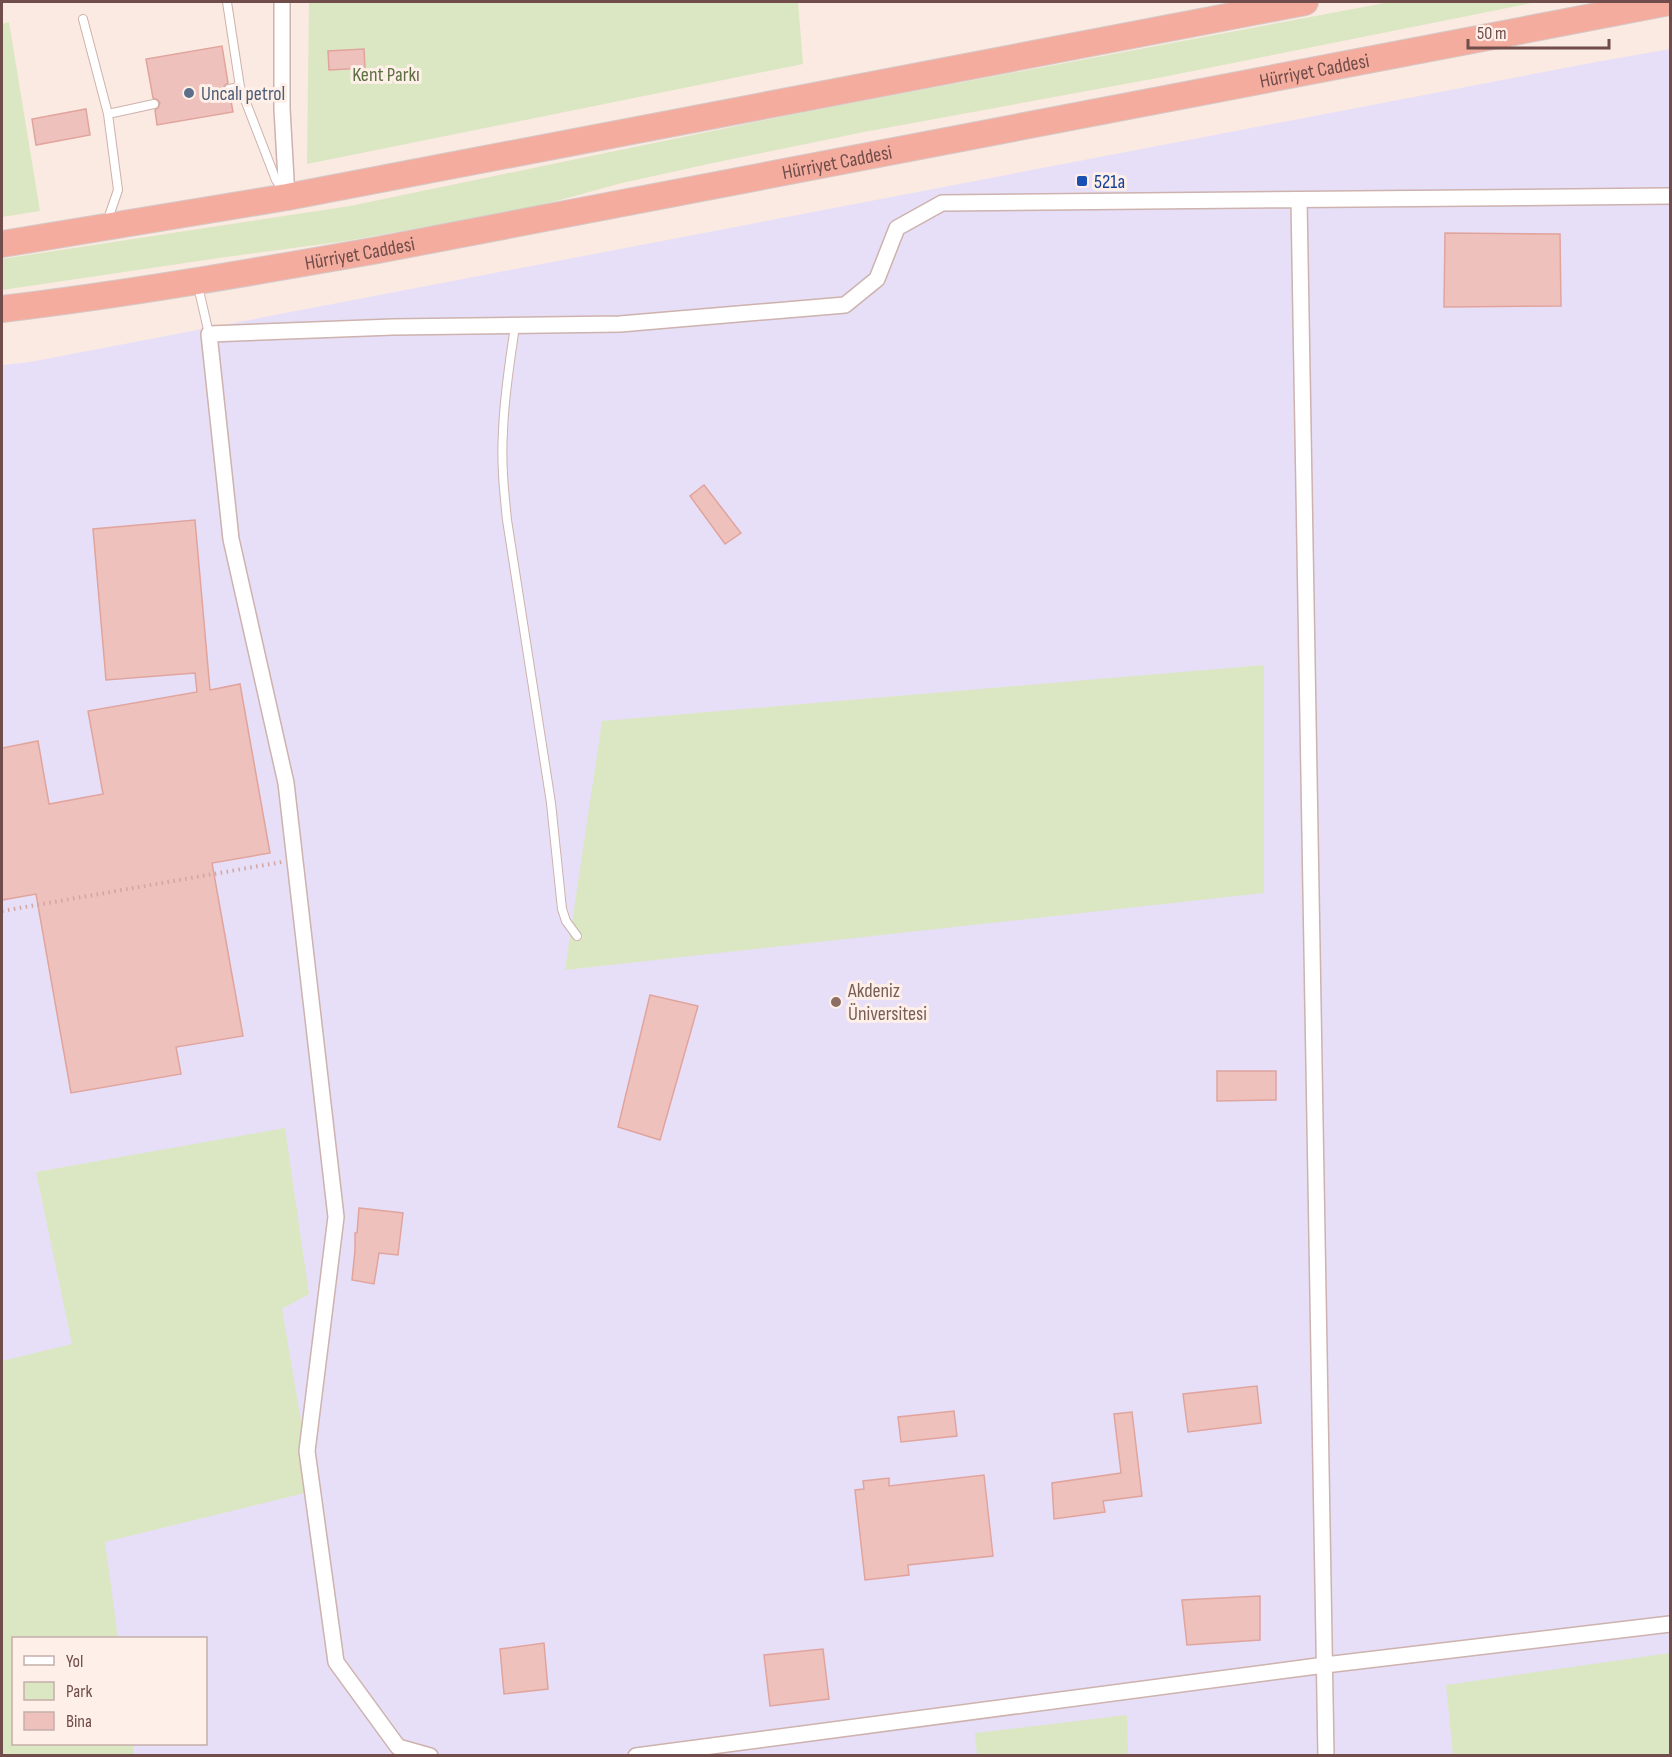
<svg xmlns="http://www.w3.org/2000/svg" width="1672" height="1757" font-family="'Sofia Sans Condensed',sans-serif">
<rect width="100%" height="100%" fill="#fbeae2"/>
<path fill="#e7dff7" fill-rule="evenodd" d="M1670,49V1755L2,1756V365L30,362L1596,62ZM14,1638H206V1744H14Z"/>
<path fill="#dbe7c2" d="M309,2H798L803,64L307,164Z
M1390,2H1537L1163,77L864,132L713,163L622,183L531,208L346,241L226,257L2,290V259L350,206L804,112Z
M9,22L40,211L2,217V24Z
M1264,665V893L565,970L602,721Z
M285,1128L309,1294L282,1309L313,1491L105,1542L118,1638H14V1744H133L134,1755H2V1361L72,1344L36,1172Z
M1670,1653V1755H1453L1446,1685Z
M1127,1715L1128,1755H977L975,1733Z"/>
<path fill="#eec1bc" stroke="#e0a49d" stroke-width="1.5" d="M222,46L228,83L225,85L223,89L225,93L230,95L233,112L157,125L155,110L158,108L160,103L158,100L153,98L146,59Z
M364,49L365,68L329,70L328,51Z
M86,109L90,135L36,145L32,119Z
M1445,233L1560,234L1561,306L1444,307Z
M704,485L741,533L725,544L690,496Z
M195,520L210,690L240,684L270,853L212,863L243,1036L176,1047L181,1074L71,1093L36,894L2,900V748L38,741L49,804L103,794L88,711L197,692L195,673L106,680L93,529Z
M650,995L698,1006L660,1140L618,1127Z
M1217,1071H1276V1100L1217,1101Z
M359,1208L403,1213L398,1255L379,1253L374,1284L352,1280L355,1250V1233H357Z
M1257,1386L1261,1423L1188,1432L1183,1394Z
M954,1411L957,1436L901,1442L898,1417Z
M1132,1412L1142,1496L1103,1501L1105,1512L1054,1519L1052,1483L1121,1473L1114,1414Z
M984,1475L993,1556L908,1565L909,1575L865,1580L855,1490L864,1489L863,1481L889,1478V1486Z
M1260,1596V1640L1187,1645L1182,1600Z
M544,1643L548,1689L504,1694L500,1649Z
M823,1649L829,1699L770,1706L764,1655Z"/>
<g fill="none" stroke-linecap="round" stroke-linejoin="round">
<defs>
<path id="service" d="M227,2L240,87
M83,19L108,114
M229,89L240,87L276,180L283,190
M107,222L118,190L108,114L154,104
M198,286L209,334
M515,326C510,361 504,396 503,432C501,462 504,491 507,520L551,803L562,909L566,921L577,936"/>
<path id="minor" d="M282,2V109L287,197
M1299,200L1326,1756
M430,1756L398,1747L336,1662L307,1451L336,1217L286,783L231,539L209,334L393,327L620,324L845,305L877,279L897,228L942,203L1670,196
M636,1756L1325,1665L1670,1624"/>
<g id="trunk">
<path d="M2,244L287,197L1305,2"/>
<path id="s1" d="M2,309C128,294 253,272 378,250L1670,2"/>
</g>
</defs>
<use href="#service" stroke="#cdb2ad" stroke-width="10"/>
<use href="#minor" stroke="#cdb2ad" stroke-width="18"/>
<use href="#trunk" stroke="#d4cac9" stroke-width="28"/>
<path stroke="#d3a59f" stroke-width="4" stroke-dasharray="1.5 4.5" stroke-linecap="butt" d="M2,911L282,862"/>
<use href="#service" stroke="#fff" stroke-width="8"/>
<use href="#minor" stroke="#fff" stroke-width="15"/>
<use href="#trunk" stroke="#f4ac9e" stroke-width="26"/>
</g>
<circle fill="#5c6f8a" stroke="#feefe8" stroke-width="2" cx="189" cy="93" r="6"/>
<rect fill="#1a4fb4" stroke="#feefe8" stroke-width="2" x="1076" y="175" width="12" height="12" rx="3"/>
<circle fill="#8d6e63" stroke="#feefe8" stroke-width="2" cx="836" cy="1002" r="6"/>
<g text-anchor="middle" stroke-width="6" stroke-linejoin="round" paint-order="stroke">
<g font-size="20" fill="#704d4a" stroke="#feefe8">
<text dy="7" stroke="none"><textPath href="#s1" startOffset="1334">Hürriyet Caddesi</textPath></text>
<text dy="7" stroke="none"><textPath href="#s1" startOffset="848">Hürriyet Caddesi</textPath></text>
<text dy="7" stroke="none"><textPath href="#s1" startOffset="362">Hürriyet Caddesi</textPath></text>
</g>
<g font-size="20" fill="#5c7041" stroke="#feefe8">
<text x="386" y="81">Kent Parkı</text>
</g>
<g font-size="20" fill="#4e5e75" stroke="#feefe8" text-anchor="start">
<text x="201" y="100">Uncalı petrol</text>
</g>
<g font-size="20" fill="#164399" stroke="#feefe8" text-anchor="start">
<text x="1094" y="188">521a</text>
</g>
<g font-size="20" fill="#785e54" stroke="#feefe8" text-anchor="start">
<text x="848" y="997">Akdeniz<tspan x="848" dy="23">Üniversitesi</tspan></text>
</g>
</g>
<rect width="1672" height="1757" fill="none" stroke="#704d4a" stroke-width="6"/>
<rect x="12" y="1637" width="195" height="108" fill="#feefe8" stroke="#c5aea9" stroke-width="1.5"/>
<rect x="24" y="1656" width="30" height="9" fill="#ffffff" stroke="#c5aea9" stroke-width="1.5"/>
<text x="66" y="1667" font-size="18" fill="#704d4a">Yol</text>
<rect x="24" y="1682" width="30" height="18" fill="#dbe7c2" stroke="#c5aea9" stroke-width="1.5"/>
<text x="66" y="1697" font-size="18" fill="#704d4a">Park</text>
<rect x="24" y="1712" width="30" height="18" fill="#eec1bc" stroke="#c5aea9" stroke-width="1.5"/>
<text x="66" y="1727" font-size="18" fill="#704d4a">Bina</text>
<path d="M1468 39v9h141v-9" fill="none" stroke="#704d4a" stroke-width="3"/>
<text x="1477" y="39" font-size="18" fill="#704d4a" stroke="#feefe8" stroke-width="4.5" paint-order="stroke">50 m</text>
</svg>
